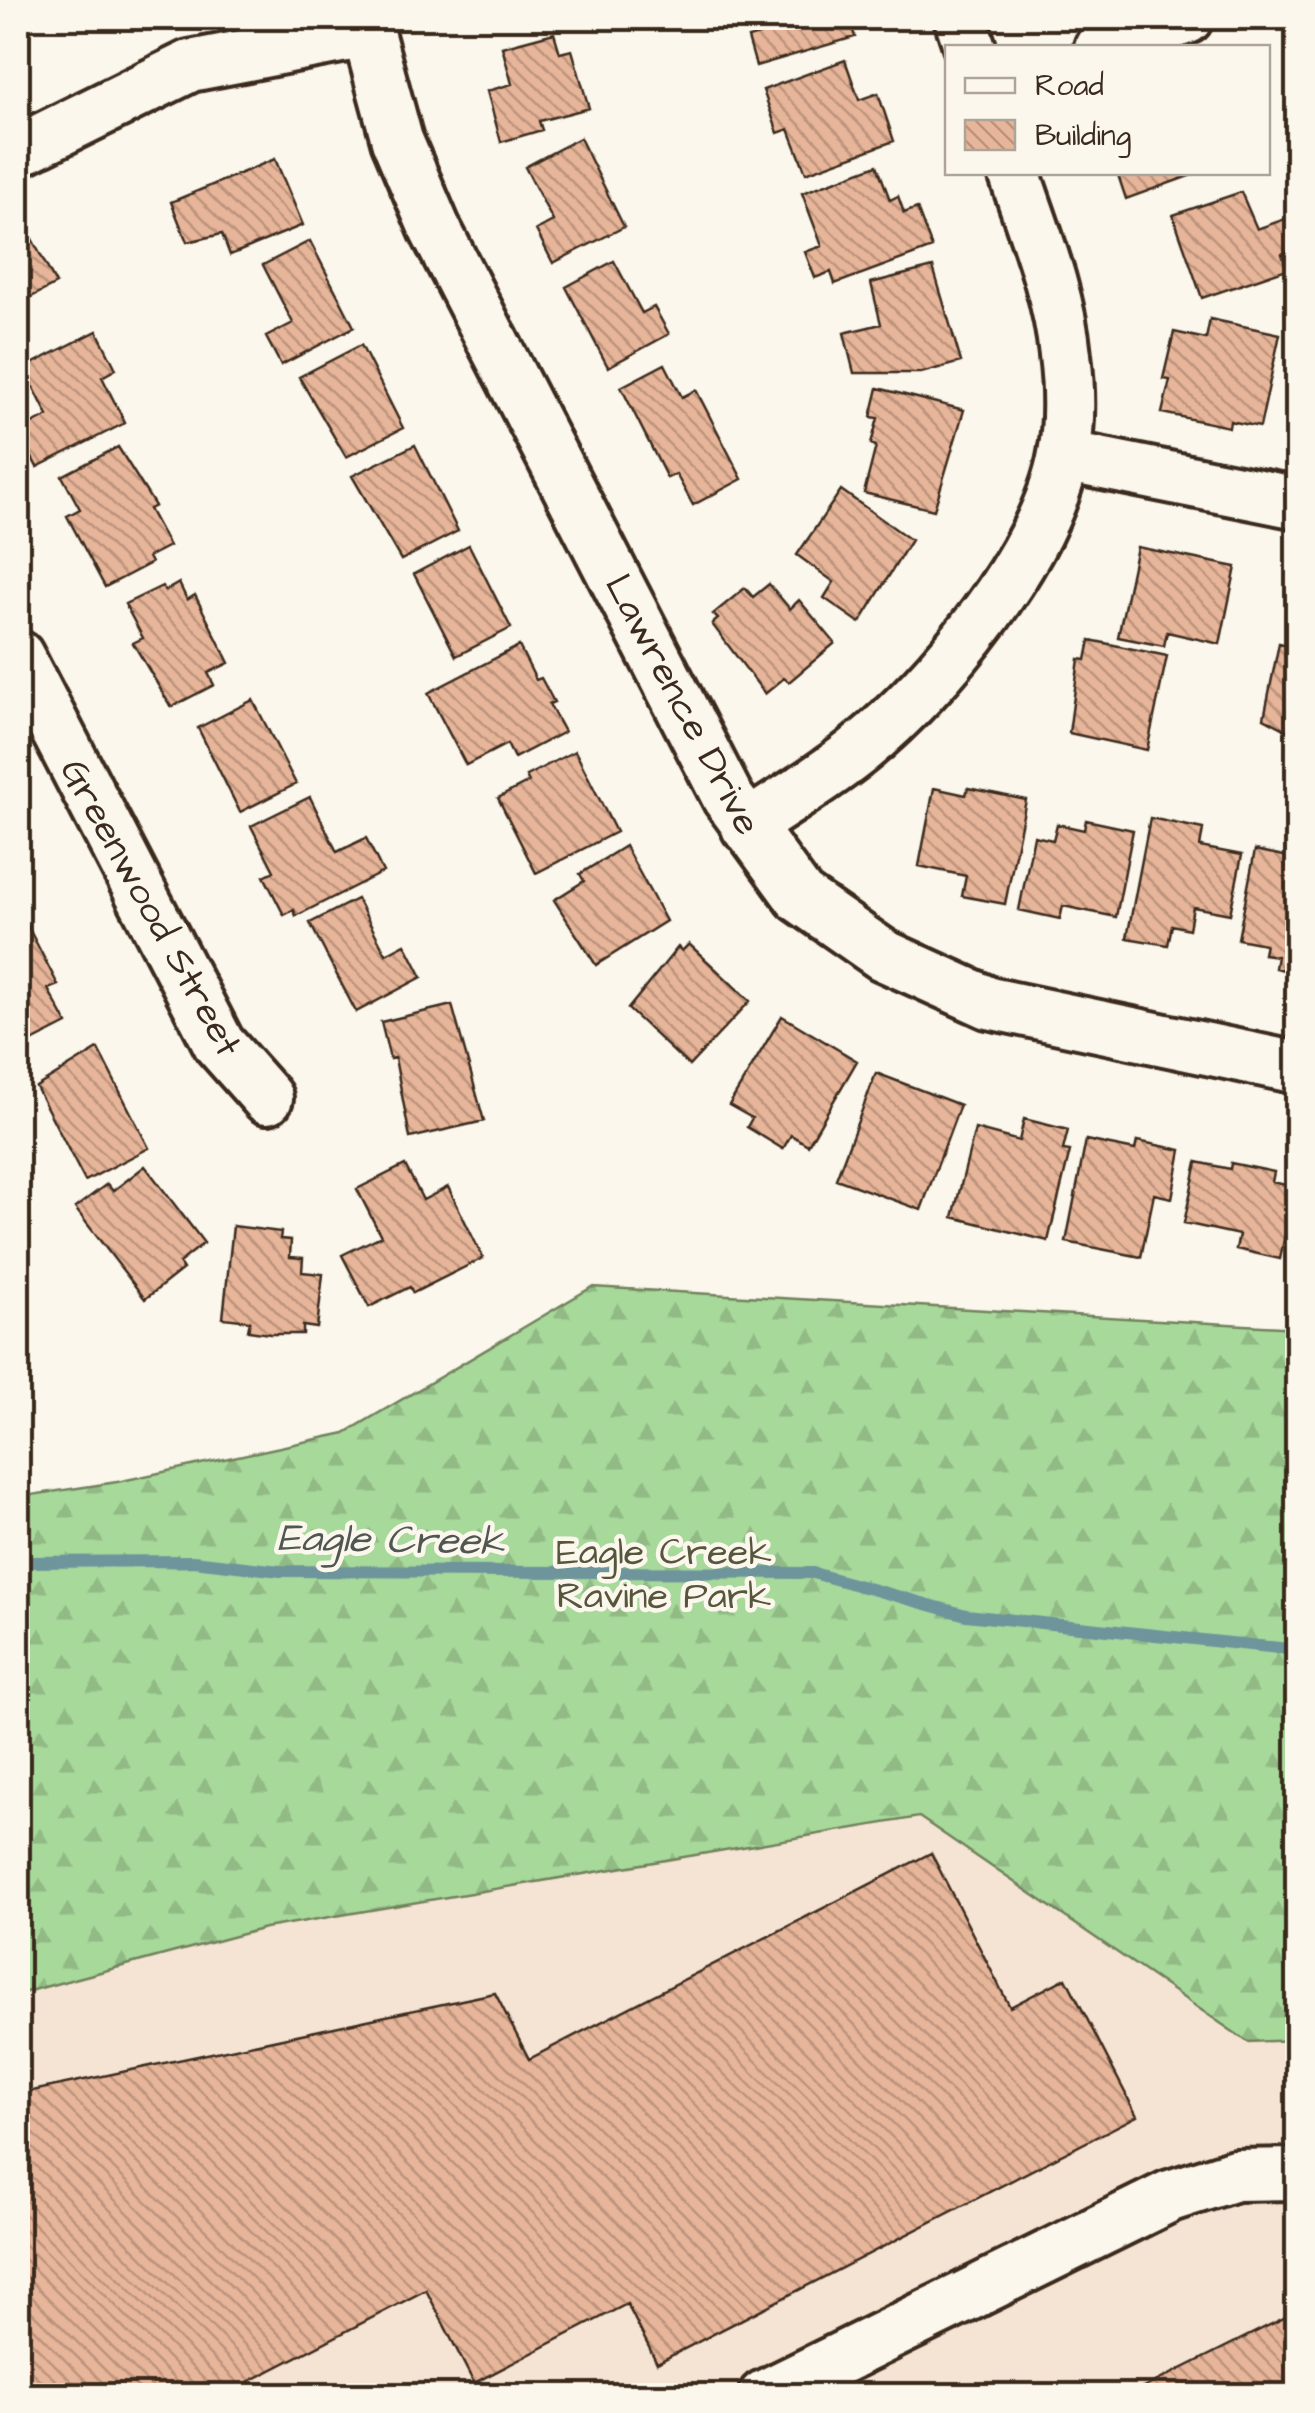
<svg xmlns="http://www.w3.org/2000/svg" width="1315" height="2413" font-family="'Architects Daughter',sans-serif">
<defs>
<pattern id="forest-firs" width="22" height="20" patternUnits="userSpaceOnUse" patternTransform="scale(2.5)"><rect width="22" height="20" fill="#a7d99b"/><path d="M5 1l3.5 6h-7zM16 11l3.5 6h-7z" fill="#91ba85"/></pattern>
<pattern id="building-back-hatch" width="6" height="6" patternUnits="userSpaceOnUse" patternTransform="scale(2.5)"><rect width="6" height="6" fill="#e7b599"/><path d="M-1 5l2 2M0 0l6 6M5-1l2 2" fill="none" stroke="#bc937c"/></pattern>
</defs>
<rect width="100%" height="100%" fill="#fbf7ec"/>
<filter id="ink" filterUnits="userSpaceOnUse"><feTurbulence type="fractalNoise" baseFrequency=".01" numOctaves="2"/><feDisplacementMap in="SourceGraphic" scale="20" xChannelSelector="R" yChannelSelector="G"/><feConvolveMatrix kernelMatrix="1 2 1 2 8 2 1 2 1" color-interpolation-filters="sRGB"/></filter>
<g filter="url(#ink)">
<path fill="#f5e3d3" d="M919,1817L1248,2042L1297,2040V2395H18V1984L265,1928Z"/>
<path fill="url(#forest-firs)" stroke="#71825c" stroke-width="2.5" d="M592,1287L1297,1328V2040L1248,2042L919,1817L265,1928L18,1994V1497L117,1482L345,1433Z"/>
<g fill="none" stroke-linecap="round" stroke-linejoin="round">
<path stroke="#6d959b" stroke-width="12" d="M18,1562L193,1561L280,1571L813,1573L966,1615L1298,1650"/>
</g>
<path fill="url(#building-back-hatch)" stroke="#3b2a1e" stroke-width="2.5" d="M754,18H849L855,37L756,66L748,38L759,35Z
M554,33L560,53L572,50L589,108L539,121L542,130L501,142L487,91L512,84L502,47Z
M845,60L859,100L878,93L894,141L806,173L789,129L778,133L763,90Z
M580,138L624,227L553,263L536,230L553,221L525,167Z
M275,159L303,225L230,255L222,234L187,242L171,202Z
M877,165L890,200L898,196L904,213L917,208L932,248L835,284L831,272L815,278L805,252L822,246L802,193Z
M1117,172H1200L1126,199Z
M1241,192L1257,229L1285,219L1296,249L1282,254L1287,269L1202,298L1173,215Z
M30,235L56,284L18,304V241Z
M310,241L354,327L281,365L266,337L293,323L263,265Z
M614,261L642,313L654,307L669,334L608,367L566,287Z
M933,267L961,362L921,373H854L844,333L881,324L871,283Z
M1210,319L1280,334L1260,427L1230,421L1229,427L1162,413L1170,380L1163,379L1174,332L1206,339Z
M97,331L116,369L102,377L125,423L37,467L18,431L48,416L24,368Z
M361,345L403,428L346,457L299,377Z
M665,364L682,397L696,390L742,479L693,505L676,474L667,478L621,387Z
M878,388L964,410L934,510L864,493L876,446L871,444L878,418L871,417Z
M415,445L458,531L401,560L352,476Z
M118,447L155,506L149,509L169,546L148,557L151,563L105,587L67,516L80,509L62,476Z
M841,490L911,540L860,623L824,598L834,582L797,555Z
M469,545L511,628L456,656L414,574Z
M1137,547L1236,567L1220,644L1167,632L1164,646L1118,637Z
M179,583L187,600L195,595L229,663L208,673L214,685L171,707L133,643L143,638L125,604L162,586L165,591Z
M769,584L790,609L799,600L835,643L789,682L784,678L765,694L712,624L718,619L713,614L745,588L753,597Z
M1090,640L1167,656L1147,750L1069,733L1079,659L1086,660Z
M1279,643L1298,647V736L1264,718Z
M519,646L536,680L541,678L554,702L549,704L564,732L514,758L507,744L466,765L428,693Z
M253,700L296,784L240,812L198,728Z
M575,751L616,832L536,873L498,798L529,782L526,776Z
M934,788L966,795L968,788L1026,800L1005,904L962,896L966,876L919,866Z
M310,797L337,852L366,838L383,872L296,916L294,910L284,915L264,876L274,871L251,826Z
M1150,818L1203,829L1200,847L1242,855L1230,914L1193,907L1189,929L1172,925L1168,945L1127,938Z
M1086,820L1133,830L1116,917L1063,906L1060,919L1019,910L1034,836L1053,840L1057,824L1084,830Z
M625,846L666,921L596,965L554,900L584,881L580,874Z
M1255,850L1298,859V973L1275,968L1277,956L1263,954L1265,944L1238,939Z
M357,899L386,954L405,944L422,977L356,1012L310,923Z
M26,923L58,985L48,989L67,1024L18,1049V927Z
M689,944L750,1001L689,1066L628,1009L678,947L682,951Z
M452,1005L484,1121L410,1138L395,1058L390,1059L381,1022Z
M782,1016L857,1061L808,1145L791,1135L783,1149L747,1127L752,1118L729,1105Z
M98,1049L149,1148L85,1181L36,1087Z
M876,1073L960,1105L921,1210L836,1179Z
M1024,1119L1068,1130L1063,1150L1070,1151L1048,1241L953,1217L975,1129L1019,1141Z
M1086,1140L1135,1150L1137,1141L1181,1150L1172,1198L1154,1194L1141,1257L1066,1242Z
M1197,1162L1230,1169L1231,1163L1274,1172L1272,1182L1295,1187L1280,1259L1236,1249L1239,1235L1184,1223Z
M405,1165L423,1200L448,1187L483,1258L413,1293L410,1287L369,1307L342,1255L381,1236L357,1189Z
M145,1166L204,1243L179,1263L183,1269L145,1299L75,1208L107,1184L113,1191Z
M233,1226L281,1232L280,1239L291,1240L290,1257L303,1258L302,1272L323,1274L317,1328L303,1326V1334H270L248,1331L250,1321L223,1318Z
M931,1853L1010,2007L1066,1978L1137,2116L657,2363L627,2304L474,2383L426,2290L221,2396H18V2094L495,1993L529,2059Z
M1298,2311V2396H1127Z"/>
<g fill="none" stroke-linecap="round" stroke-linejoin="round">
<defs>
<path id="minor" d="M364,18L397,140L435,229L728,798L800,897L883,955L989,1003L1298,1068
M960,18L970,48
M1100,48L1187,18
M18,151L190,66L367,32
M1064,456L1298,503
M18,656L219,1044L267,1098
M747,827C784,801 825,778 860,749C938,686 1047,554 1064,454C1070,422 1069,387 1065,355C1059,292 1034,232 1014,172
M764,2396L1170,2196L1235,2175L1298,2174"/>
</defs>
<use href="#minor" stroke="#3b2a1e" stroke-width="58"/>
<use href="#minor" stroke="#fbf7ec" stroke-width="50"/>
</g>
</g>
<g text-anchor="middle" stroke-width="9" stroke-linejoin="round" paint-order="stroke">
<g font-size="38" fill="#3b2a1e" stroke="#fbf7ec">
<text transform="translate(684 704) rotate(62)" y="13">Lawrence Drive</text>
<text transform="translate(152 907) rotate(61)" y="13">Greenwood Street</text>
</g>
<g font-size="38" fill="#56563d" stroke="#fbf7ec">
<text x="664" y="1564">Eagle Creek<tspan x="664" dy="44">Ravine Park</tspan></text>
</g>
<g font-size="40" font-style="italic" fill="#505652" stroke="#fbf7ec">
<text transform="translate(391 1538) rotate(1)" y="14">Eagle Creek</text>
</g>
</g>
<rect width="1315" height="2413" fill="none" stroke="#fbf7ec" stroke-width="60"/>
<rect x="30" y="30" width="1255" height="2353" fill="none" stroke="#3b2a1e" stroke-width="4" filter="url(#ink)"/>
<rect x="945" y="45" width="325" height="130" fill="#fbf7ec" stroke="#aea59a" stroke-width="2.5"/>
<rect x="965" y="78" width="50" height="15" fill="#fbf7ec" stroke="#aea59a" stroke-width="2.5"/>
<text x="1035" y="95" font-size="30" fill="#3b2a1e">Road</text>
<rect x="965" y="120" width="50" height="30" fill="url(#building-back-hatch)" stroke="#aea59a" stroke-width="2.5"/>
<text x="1035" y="145" font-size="30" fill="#3b2a1e">Building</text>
</svg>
